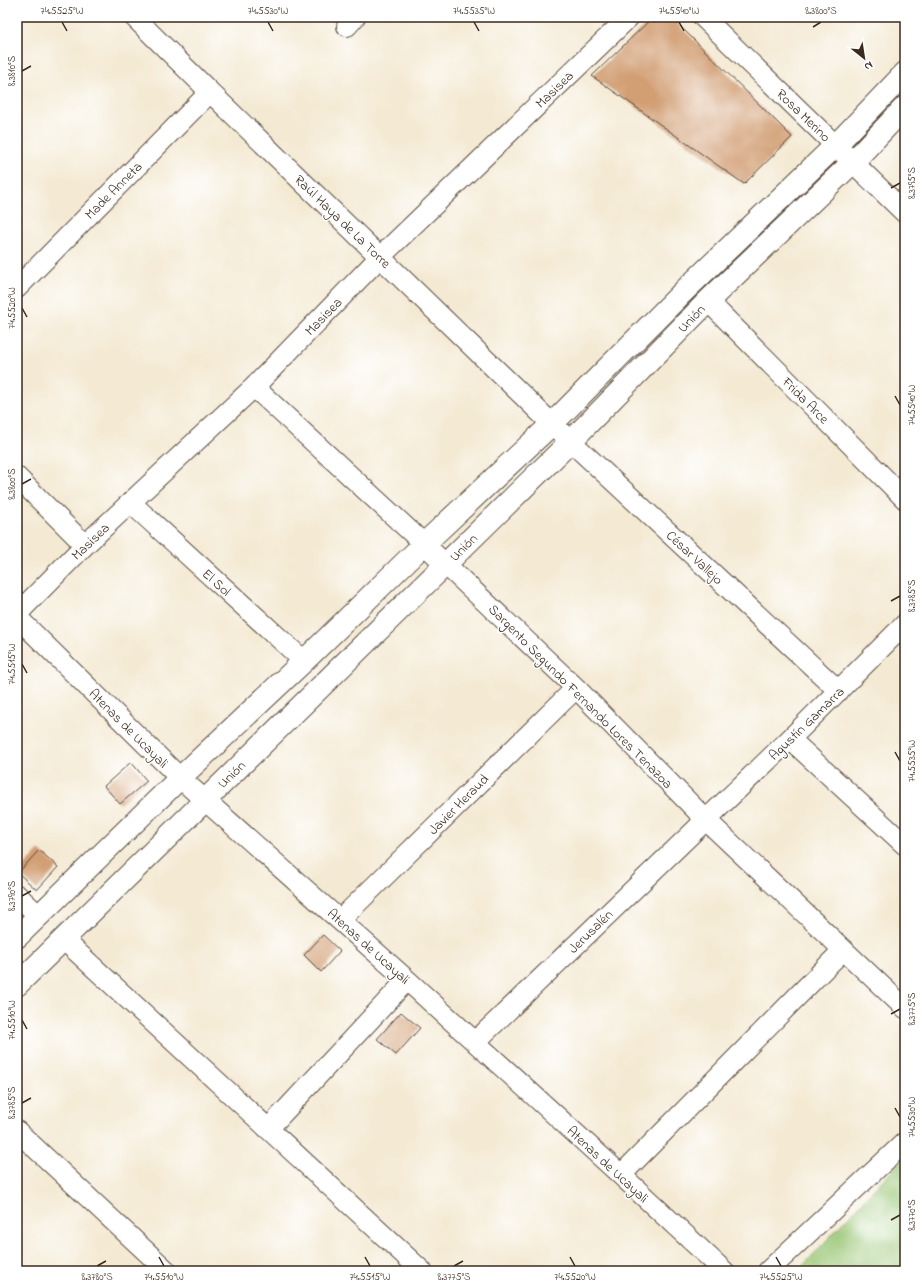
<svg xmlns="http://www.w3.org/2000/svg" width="922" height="1288" font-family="'Indie Flower',sans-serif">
<rect width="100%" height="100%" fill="#fff"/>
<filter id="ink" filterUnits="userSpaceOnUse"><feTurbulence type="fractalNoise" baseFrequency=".025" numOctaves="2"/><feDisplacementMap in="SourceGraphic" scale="8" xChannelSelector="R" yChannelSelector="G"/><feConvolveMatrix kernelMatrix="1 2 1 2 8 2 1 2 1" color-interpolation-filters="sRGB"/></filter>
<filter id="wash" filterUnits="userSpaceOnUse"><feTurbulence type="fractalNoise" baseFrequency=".012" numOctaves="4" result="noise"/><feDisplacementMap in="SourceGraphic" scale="16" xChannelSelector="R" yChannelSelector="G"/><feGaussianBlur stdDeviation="0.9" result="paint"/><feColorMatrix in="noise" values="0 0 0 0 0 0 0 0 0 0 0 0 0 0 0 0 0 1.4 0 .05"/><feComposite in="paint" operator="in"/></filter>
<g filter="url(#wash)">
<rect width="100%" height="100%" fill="#f4ead4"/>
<path fill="#9ac674" stroke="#6a7849" d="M905,1156V1271H798Z"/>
<g id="blocks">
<path fill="#d29f75" d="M653,17H671L792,137L744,184L592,76Z
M131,762L147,781L120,804L104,786Z
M39,850L58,867L37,890L18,873Z
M323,935L340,951L321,972L304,955Z
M401,1012L420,1028L396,1055L377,1039Z"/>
</g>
</g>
<g filter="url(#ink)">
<use href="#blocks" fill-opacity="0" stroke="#574739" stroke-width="1"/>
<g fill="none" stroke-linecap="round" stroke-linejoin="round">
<defs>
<path id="street" d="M134,17L210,92L552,424L839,691
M703,17L905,213
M347,26L355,17
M17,288L210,92
M708,301L905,499
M254,387L424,544L576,688L706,820L905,1008
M17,477L85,545
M131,503L304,661
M17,614L85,545L254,387L380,257L629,17
M17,617L180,778L407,980L621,1175L724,1271
M790,739L905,845
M17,895L39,916
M340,920L576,688
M63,939L422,1271
M475,1042L790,739L905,624
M268,1129L407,980
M17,1131L167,1271
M621,1175L843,950
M768,1271L905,1142"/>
<path id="secondary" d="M17,937L180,778L304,661L424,544L552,424L682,293L836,145L905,73
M17,985L571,441L708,301L853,162L905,107"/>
</defs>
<use href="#street" stroke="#574739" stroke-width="22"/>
<use href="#secondary" stroke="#574739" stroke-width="24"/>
<use href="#street" stroke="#fff" stroke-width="20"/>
<use href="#secondary" stroke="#fff" stroke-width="22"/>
</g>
</g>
<path fill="none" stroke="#3b2a1e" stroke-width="1.5" d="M62,22L67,31M268,22L273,31M474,22L479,31M679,22L684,31M813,27L821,22M22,71L31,66M891,188L900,183M22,308L27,317M895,396L900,405M22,484L31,479M891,601L900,596M22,664L27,673M895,752L900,761M22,896L31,891M891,1014L900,1009M22,1020L27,1029M22,1103L31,1098M895,1108L900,1117M891,1220L900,1215M159,1257L164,1266M365,1257L370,1266M570,1257L575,1266M776,1257L781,1266M97,1266L106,1261M454,1266L463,1261"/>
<g text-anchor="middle" stroke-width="3" stroke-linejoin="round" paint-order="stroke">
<g font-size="14" fill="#3b2a1e" stroke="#fff">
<text transform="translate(554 89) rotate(-44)" y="5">Masisea</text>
<text transform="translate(804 115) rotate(44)" y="5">Rosa Merino</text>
<text transform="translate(113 190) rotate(-45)" y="5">Made Anneta</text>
<text transform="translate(343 221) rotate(44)" y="5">Raúl Haya de La Torre</text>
<text transform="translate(323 316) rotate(-46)" y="5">Masisea</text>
<text transform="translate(691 318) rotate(-46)" y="5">Unión</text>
<text transform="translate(806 400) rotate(45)" y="5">Frida Arce</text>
<text transform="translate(90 541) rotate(-44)" y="5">Masisea</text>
<text transform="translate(463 547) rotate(-45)" y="5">Unión</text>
<text transform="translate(695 557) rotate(43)" y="5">César Vallejo</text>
<text transform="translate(217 582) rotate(42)" y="5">El Sol</text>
<text transform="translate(581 696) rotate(45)" y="5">Sargento Segundo Fernando Lores Tenazoa</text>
<text transform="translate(806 723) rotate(-44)" y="5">Agustín Gamarra</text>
<text transform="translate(129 728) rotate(45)" y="5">Atenas de Ucayali</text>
<text transform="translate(231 774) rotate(-44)" y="5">Unión</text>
<text transform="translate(458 804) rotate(-45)" y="5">Javier Heraud</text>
<text transform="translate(590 931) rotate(-44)" y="5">Jerusalén</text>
<text transform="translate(369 946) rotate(42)" y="5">Atenas de Ucayali</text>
<text transform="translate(608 1164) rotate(43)" y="5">Atenas de Ucayali</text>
</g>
</g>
<rect width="922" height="1288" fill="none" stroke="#fff" stroke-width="44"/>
<g transform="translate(864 58) rotate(150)" stroke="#ffffff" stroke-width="3" paint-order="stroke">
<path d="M0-3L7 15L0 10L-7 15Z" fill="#3b2a1e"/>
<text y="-6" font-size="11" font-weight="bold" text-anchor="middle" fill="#3b2a1e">N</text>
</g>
<rect x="22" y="22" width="878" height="1244" fill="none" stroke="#3b2a1e" stroke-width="1.5"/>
<g font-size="10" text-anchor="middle" fill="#3b2a1e">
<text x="62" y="14">74.5525°W</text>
<text x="268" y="14">74.5530°W</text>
<text x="474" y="14">74.5535°W</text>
<text x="679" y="14">74.5540°W</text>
<text x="821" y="14">8.3800°S</text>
<text transform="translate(11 71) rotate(-90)" y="4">8.3810°S</text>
<text transform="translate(911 183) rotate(-90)" y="4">8.3795°S</text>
<text transform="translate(11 308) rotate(-90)" y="4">74.5520°W</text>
<text transform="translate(911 405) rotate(-90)" y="4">74.5540°W</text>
<text transform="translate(11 484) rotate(-90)" y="4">8.3800°S</text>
<text transform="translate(911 596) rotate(-90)" y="4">8.3785°S</text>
<text transform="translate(11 664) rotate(-90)" y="4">74.5515°W</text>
<text transform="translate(911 761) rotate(-90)" y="4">74.5535°W</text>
<text transform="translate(11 896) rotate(-90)" y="4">8.3790°S</text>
<text transform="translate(911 1009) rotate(-90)" y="4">8.3775°S</text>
<text transform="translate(11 1020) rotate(-90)" y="4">74.5510°W</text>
<text transform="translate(11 1103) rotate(-90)" y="4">8.3785°S</text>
<text transform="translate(911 1117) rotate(-90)" y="4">74.5530°W</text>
<text transform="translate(911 1215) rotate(-90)" y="4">8.3770°S</text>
<text x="97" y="1280">8.3780°S</text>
<text x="164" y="1280">74.5510°W</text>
<text x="370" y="1280">74.5515°W</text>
<text x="454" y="1280">8.3775°S</text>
<text x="575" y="1280">74.5520°W</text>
<text x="781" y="1280">74.5525°W</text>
</g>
</svg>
